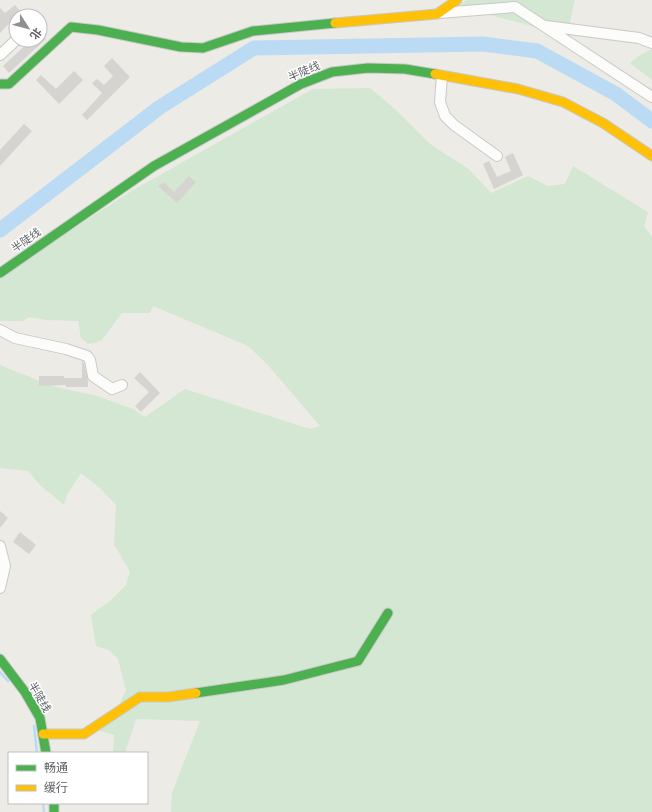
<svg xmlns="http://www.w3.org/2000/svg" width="652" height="812" font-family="'Archivo Narrow','Noto Sans SC',sans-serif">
<rect width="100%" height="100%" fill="#ecebe6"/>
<path fill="#d4e7d2" d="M466,0H575L567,35L458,7Z
M652,49V80L630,63L640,55Z
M370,88L396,110L430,144L470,170L491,193L528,176L548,186L565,184L573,166L648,212L644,226L652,237V812H171L172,793L200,721L136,719L125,753H113L114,735L98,730L120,703L126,690L118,659L109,650L96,646L91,615L110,601L126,585L130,572L114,544L116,505L101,489L81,473L67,495L64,505L41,486L28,471L0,468V365L52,386L97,396L133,409L145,417L185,389L310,429L320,426L267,364L248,346L153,306L150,313H122L101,341L88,344L81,338L78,321L47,320L29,317L23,321H0V277L133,190L313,89Z"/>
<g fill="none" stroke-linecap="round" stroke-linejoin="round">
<path stroke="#bbdbf5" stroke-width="2.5" d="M0,672L8,681
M34,726L37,753
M43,803L44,812"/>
<path stroke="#bbdbf5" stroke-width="15" d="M0,230L160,107L254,48L483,44L537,51L616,94L652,121"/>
</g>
<path fill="#d5d4d1" d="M15,5L25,16H16L0,33V8L5,13Z
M40,33L46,39L9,73L3,66L31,40H40Z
M112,58L130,77L87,120L82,115L102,93L92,83L97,79L104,85L113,76L104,66Z
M74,71L83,80L59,104L36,80L41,75L56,89Z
M24,124L32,131L0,166V150Z
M513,153L523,175L494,189L483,164L489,161L497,177L511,171L505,157Z
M189,176L196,182L177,203L158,186L164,182L174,192Z
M82,361L84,363L88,380V387H66V385L39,386V376H64V378H82Z
M140,372L160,393L141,412L135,406L149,392L134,378Z
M0,511L8,518L0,528Z
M20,532L36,545L29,554L13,542Z"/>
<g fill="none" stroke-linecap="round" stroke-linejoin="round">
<defs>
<path id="street" d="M439,13L515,7L652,97
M546,26L639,38L652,43
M0,55L14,42
M442,76L440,102L445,116L454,125L497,156
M0,330L15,338L66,349L87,356L90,360L93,376L112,389L122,385
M0,546L5,566L0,588"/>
<path id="fast" d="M0,84H9L71,27L98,30L181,47L203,48L253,31L335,23
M0,273L154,166L301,84L332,72L368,68L405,69L435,74
M0,659L25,692L40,718L46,753
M196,693L284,680L358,661L388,613
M54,803V812"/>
<path id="slow" d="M335,23L437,14L457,0
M435,74L518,89L563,102L603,123L652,156
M43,734H84L140,697H168L196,693"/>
</defs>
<use href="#street" stroke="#c8c9c8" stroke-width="12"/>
<use href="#fast" stroke="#c8c9c8" stroke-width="11"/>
<use href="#slow" stroke="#c8c9c8" stroke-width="11"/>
<use href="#street" stroke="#fcfcfb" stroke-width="10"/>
<use href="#fast" stroke="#4caf50" stroke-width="9"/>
<use href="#slow" stroke="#ffc107" stroke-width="9"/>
</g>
<g text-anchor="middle" stroke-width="3" stroke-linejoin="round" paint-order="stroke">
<g font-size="11" fill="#5c5f64" stroke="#fff">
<text transform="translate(304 71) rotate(-23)" y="4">半陡线</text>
<text transform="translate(26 240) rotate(-35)" y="4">半陡线</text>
<text transform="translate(40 697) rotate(60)" y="4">半陡线</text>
</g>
</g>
<rect x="8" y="752" width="140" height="52" fill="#ffffff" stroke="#bebfc1"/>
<rect x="16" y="765" width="20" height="6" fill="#4caf50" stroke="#bebfc1"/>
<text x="44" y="772" font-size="12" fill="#5c5f64">畅通</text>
<rect x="16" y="785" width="20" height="6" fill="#ffc107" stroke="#bebfc1"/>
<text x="44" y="792" font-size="12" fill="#5c5f64">缓行</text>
<g transform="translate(28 28) rotate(126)"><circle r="19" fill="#ffffff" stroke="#bebfc1"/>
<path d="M0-3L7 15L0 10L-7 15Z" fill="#8e9092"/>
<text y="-6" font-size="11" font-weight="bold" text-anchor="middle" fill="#5c5f64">北</text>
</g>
</svg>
